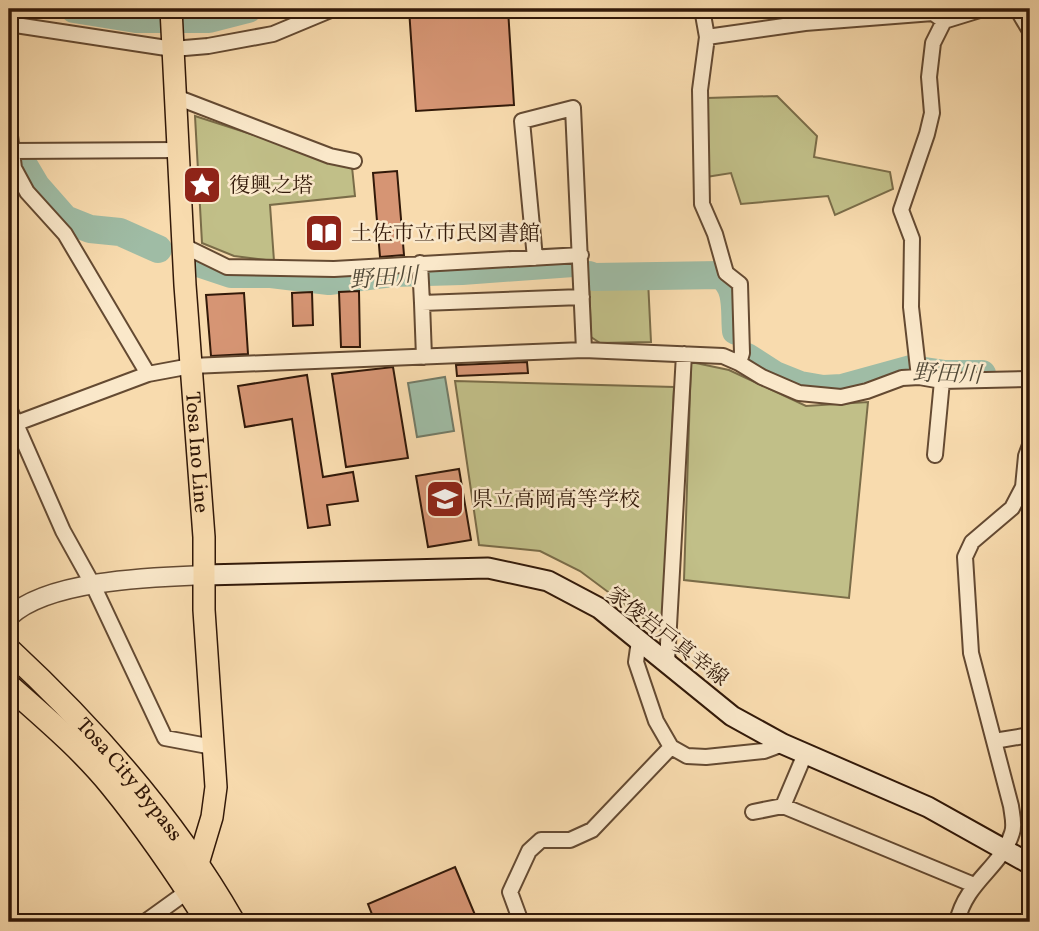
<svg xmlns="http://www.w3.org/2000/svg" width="1039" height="931" font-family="Vollkorn,'Noto Serif JP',serif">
<rect width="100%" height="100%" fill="#f8dbae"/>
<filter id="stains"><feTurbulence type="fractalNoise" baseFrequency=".00286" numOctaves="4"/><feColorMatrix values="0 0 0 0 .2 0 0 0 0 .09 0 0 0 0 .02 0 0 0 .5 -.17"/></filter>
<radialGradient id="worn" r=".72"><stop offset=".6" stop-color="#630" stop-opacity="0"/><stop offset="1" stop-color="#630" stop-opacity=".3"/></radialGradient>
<path fill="#c1bf88" stroke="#7a6c48" stroke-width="2" d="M777,96L817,136L814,157L890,172L893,189L835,215L828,196L741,204L731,173L706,177L707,98Z
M195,116L352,167L355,196L270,205L274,261L234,256L202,243Z
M589,280H648L651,342L600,343L591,337Z
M691,362L729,370L806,406L868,402L849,598L684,580Z
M455,381L674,387L663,625L655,627L580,571L540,551L479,545Z"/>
<path fill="#9fbca5" stroke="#737b67" stroke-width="2" d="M445,377L454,431L417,437L408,383Z"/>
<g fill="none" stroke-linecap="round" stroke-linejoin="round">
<path stroke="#9fbca5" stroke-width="28" d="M74,9L136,19H209L248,9
M20,159L36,186L65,219L90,229L120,232L158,249
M198,263L231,274H271L329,281L392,273L462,271L573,263
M589,275L594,277L720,275C739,287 734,311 736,331
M747,357L775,375L800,385L823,389L842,388L911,369L945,374H982"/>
</g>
<path fill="#d69574" stroke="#321909" stroke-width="2" d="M409,9H508L514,105L416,111Z
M397,171L404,255L380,257L373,173Z
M359,291L360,347H341L339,292Z
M312,292L313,325L293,326L292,293Z
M244,293L248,354L211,356L206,295Z
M527,362L528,373L457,376L456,365Z
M393,367L408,458L346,467L332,374Z
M307,375L323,477L353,472L358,501L327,505L330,525L308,528L292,419L245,427L238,386Z
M459,469L471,540L428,547L416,476Z
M455,867L478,922H375L368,904Z"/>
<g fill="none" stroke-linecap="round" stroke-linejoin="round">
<defs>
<path id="minor" d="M640,9H643
M702,9L707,37L700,90L702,204L715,234L726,273L740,284L742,353L739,363
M801,9L805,23
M1017,9L1030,31
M9,24L173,49L208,46L273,34L333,9
M707,37L805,23L933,13L944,21
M176,97L330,156L354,161
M9,128L14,168L27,192L65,234L148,374
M12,151L179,150
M184,246L227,267L334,269L581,255
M535,258L522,121L573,108L584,350
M420,263L422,303
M424,357L422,303L582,297
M919,377L911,307L912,239L901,210L927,134L932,113L929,77L933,43L944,21L983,9
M9,408L63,531L93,585L165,738L213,747
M9,426L148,374L191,366L584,350L723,356L739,363L762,377L799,393L841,397L867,391L902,378L919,377L942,381L1030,379
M935,455L942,381
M639,641L636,662L656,721L671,747L687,756L706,757L764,751L783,744
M667,662L684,354
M994,741L1030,735
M783,806L974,885
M753,812L783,806L805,754
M145,922L188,891
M521,922L510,892L529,851L541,840H570L592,830L671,747
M957,922C966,881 1001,868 1012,833C1015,825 1012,814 1011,806L971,653L965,557L972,542L1012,508L1023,487L1026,456L1030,445"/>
<path id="tertiary" d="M9,617C47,580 152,577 204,575"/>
<path id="secondary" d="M204,575L488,568L548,581L599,608L732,716L783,744L928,807L1030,864"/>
<g id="primary">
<path id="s1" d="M171,9L185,285L204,537V610L216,787L212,817L194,877"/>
</g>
<g id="trunk">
<path id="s2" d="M9,650C93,728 176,822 233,922"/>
<path d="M9,686C45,718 82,749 112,786C147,829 179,876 208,922"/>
</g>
</defs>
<use href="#minor" stroke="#644a32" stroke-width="18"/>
<use href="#tertiary" stroke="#644a32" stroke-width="21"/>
<use href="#secondary" stroke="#321909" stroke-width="23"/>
<use href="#primary" stroke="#321909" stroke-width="24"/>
<use href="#trunk" stroke="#321909" stroke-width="26"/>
<use href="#minor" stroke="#fae8ca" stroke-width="14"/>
<use href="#tertiary" stroke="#fae8ca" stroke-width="18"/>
<use href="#secondary" stroke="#fae8ca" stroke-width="19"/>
<use href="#primary" stroke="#f8dbae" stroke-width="21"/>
<use href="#trunk" stroke="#f8dbae" stroke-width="23"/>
</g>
<defs>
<symbol id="sight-square" viewBox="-11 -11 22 22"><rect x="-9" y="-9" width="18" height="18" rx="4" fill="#8f2418" stroke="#fae8ca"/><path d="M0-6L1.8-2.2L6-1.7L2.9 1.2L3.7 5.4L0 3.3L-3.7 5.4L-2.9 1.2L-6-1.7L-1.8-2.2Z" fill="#fff"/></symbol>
<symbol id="library-square" viewBox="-11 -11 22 22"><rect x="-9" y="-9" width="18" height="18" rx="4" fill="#8f2418" stroke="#fae8ca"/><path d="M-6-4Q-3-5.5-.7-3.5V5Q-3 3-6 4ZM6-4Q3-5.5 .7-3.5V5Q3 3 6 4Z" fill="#fff"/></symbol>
<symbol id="school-square" viewBox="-11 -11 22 22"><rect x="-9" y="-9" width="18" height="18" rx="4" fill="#8f2418" stroke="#fae8ca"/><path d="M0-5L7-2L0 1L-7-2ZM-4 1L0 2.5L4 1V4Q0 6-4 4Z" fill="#fff"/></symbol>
</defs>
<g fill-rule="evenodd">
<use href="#sight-square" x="180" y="163" width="44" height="44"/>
<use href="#library-square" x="302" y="211" width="44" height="44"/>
<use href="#school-square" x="423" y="477" width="44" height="44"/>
</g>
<g text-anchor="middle" stroke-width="5" stroke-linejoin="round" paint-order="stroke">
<g font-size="21" fill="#321909" stroke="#fae8ca" text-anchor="start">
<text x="229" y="192">復興之塔</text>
<text x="351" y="240">土佐市立市民図書館</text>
<text x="472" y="506">県立高岡高等学校</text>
</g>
<g font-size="21" fill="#321909" stroke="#fae8ca">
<text dy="7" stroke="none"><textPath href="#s1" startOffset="444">Tosa Ino Line</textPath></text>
<text transform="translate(668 636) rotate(38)" y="7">家俊岩戸真幸線</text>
<text dy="7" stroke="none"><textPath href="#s2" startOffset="177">Tosa City Bypass</textPath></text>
</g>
<g font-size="23" font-style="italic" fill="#534a38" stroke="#fae8ca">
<text transform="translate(384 277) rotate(-4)" y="8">野田川</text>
<text transform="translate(947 373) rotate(2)" y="8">野田川</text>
</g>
</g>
<rect width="1039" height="931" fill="none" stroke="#f8dbae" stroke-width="35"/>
<rect x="10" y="10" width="1018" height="910" fill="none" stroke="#321909" stroke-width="3.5"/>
<rect x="18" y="18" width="1004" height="896" fill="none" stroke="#321909" stroke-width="2"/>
<rect width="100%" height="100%" filter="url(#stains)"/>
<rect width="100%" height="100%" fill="url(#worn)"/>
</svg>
